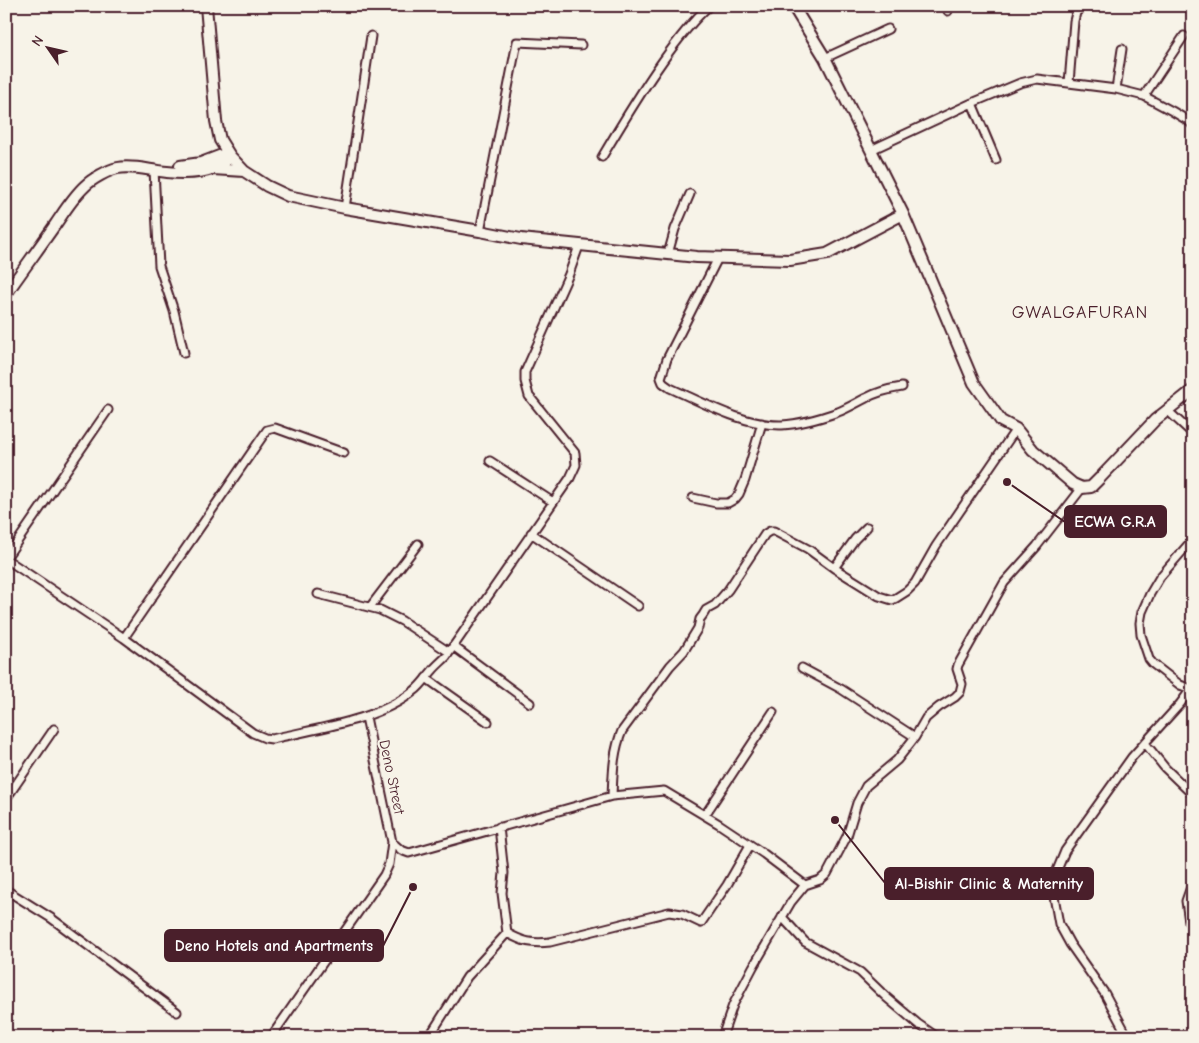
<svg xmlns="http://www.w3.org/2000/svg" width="1199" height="1043" font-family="'Comic Neue',sans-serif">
<rect width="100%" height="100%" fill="#f7f3e8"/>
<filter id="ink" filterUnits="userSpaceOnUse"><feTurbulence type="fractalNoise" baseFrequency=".02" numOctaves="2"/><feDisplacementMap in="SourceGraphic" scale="10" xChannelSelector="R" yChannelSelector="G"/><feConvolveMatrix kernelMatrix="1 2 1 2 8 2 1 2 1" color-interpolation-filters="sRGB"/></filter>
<g filter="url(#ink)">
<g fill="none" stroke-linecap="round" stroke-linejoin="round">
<defs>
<path id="street" d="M948,11L949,6
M825,58L888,29
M1069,83L1074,21L1076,13L1081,6
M1116,89L1122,49
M1144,96L1184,36
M972,103L996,160
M871,150L972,103L1020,83L1037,79L1116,89L1144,96L1172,111L1187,120L1193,125
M602,157C621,125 640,93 662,62C676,42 690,23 709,6
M154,170L159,266L174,311L184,353
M345,208L371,36
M480,231L517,42L581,45
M668,254L675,229L690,194
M718,258L667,359L661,378L663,383L670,388C704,403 745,426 782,425C801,424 821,418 838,412C848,408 856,403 866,398C877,392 889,389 902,387
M1167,410L1193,434
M490,461L553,502
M693,498L716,503H728L735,499L739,494L745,480L762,423
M531,533L638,606
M1193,539L1160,577L1150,594L1142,612L1140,623L1141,635L1149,659L1153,664L1180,685L1191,689L1193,688
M6,558L108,410
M6,559L124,638L253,733L265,738L272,739C318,728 377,721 414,691C421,686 426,678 432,671C436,666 441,662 446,657L570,478L576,465L575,453L529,396L525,381V372L569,274L579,246
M834,568L855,539L867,527
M318,594L380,610L402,621L449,652
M370,607L418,544
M124,638L267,430L275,428L344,453
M453,646L530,703
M802,668L841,689L915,737
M426,678L488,722
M1145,743L1165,768L1193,795
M612,796C613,774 613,752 622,731L670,666L684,651L698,628L700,619L703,615L706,610L715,605L728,590L765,534L770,531H774L808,549L834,568L879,596L892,600L896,598L907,591L915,583L936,546L1016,429
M6,799L54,729
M705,815L773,712
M499,827L504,873L502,893L507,933
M392,842L401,850L409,853L612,796L664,791L719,824L764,854L805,885
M1193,881L1186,901L1189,922L1193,931
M6,890L51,918L177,1012
M782,917L805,942L860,972L886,997L918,1024L937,1037
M507,933C523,942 532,944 550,942L669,912L682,914L701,923L727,885L750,845
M271,1037L384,875L389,864L392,842L366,717
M429,1037L467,977L507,933
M722,1037L733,1005L753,967L791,902L805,885L820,880L827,874L847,836L857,803L866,786L897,760L915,737L926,718L939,707L955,697L960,692L962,684L957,669L958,665L1004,583L1037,546L1082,488
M1128,1037L1105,994L1070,944L1059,924L1053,891V880L1065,851L1132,757L1180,704L1191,689"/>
<path id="secondary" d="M206,6L216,121L220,140L230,156L244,171L267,186L288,196L345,208L480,231L521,239L697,257L790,260L827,254L903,214
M793,6L825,58L903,214L974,383L1001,421L1016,429L1033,450L1073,484L1082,488L1091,487L1100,478L1155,420L1193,390
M180,166L201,163L222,155L230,156
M213,169L244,171
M6,294C22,271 39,248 55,225C64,212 73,197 85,186C92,179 108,170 118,168C134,165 151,171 167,172C186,174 219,174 230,156"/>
</defs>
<use href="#street" stroke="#4a1f2b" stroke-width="11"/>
<use href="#secondary" stroke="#4a1f2b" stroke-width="14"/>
<use href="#street" stroke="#f7f3e8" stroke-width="7"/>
<use href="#secondary" stroke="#f7f3e8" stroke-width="10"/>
</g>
</g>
<g text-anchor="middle" stroke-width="4.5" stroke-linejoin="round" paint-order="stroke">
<g font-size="15" fill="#4a1f2b" stroke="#f7f3e8">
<text transform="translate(392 777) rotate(78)" y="5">Deno Street</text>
</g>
<g font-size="18" letter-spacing="1" fill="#4a1f2b" stroke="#f7f3e8">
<text x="1080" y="318">GWALGAFURAN</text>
</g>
</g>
<path fill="none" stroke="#4a1f2b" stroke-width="2" d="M1007 482L1065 522M835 820L885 883M413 887L383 946"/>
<g fill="#4a1f2b" stroke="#f7f3e8" stroke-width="2">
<circle cx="1007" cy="482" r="5"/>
<circle cx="835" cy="820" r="5"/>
<circle cx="413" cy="887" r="5"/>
</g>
<g fill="#4a1f2b" stroke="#4a1f2b" stroke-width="2">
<rect x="1065" y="506" width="101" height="31" rx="5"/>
<rect x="885" y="868" width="208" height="31" rx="5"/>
<rect x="165" y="930" width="218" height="31" rx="5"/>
</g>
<g font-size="16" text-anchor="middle" font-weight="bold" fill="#fff">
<text x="1115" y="527">ECWA G.R.A</text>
<text x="989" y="889">Al-Bishir Clinic &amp; Maternity</text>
<text x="274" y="951">Deno Hotels and Apartments</text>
</g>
<rect width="1199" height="1043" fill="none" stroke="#f7f3e8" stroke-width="25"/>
<rect x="12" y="12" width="1174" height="1018" fill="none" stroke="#4a1f2b" stroke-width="2" filter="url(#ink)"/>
<g transform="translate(48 48) rotate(304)" stroke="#f7f3e8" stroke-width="4" paint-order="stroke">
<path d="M0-4L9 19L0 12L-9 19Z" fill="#4a1f2b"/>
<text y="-8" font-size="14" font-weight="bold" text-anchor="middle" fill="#4a1f2b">N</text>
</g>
</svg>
